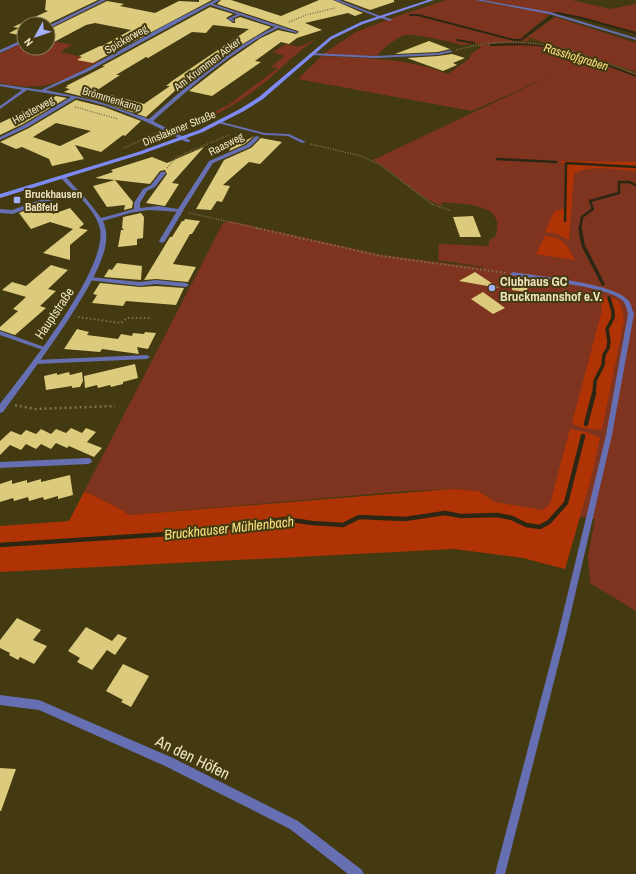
<svg xmlns="http://www.w3.org/2000/svg" width="636" height="874" font-family="'Archivo Narrow',sans-serif">
<rect width="100%" height="100%" fill="#433a11"/>
<path fill="#7e341e" d="M447,0H474L544,13L480,0H572L610,9L636,4V33L559,12L545,13L549,15L523,36L530,39L528,41L461,45C454,42 411,33 405,35C397,37 381,50 377,56L323,54L356,32L392,18Z
M555,17L636,43V72L527,37Z
M316,39C293,54 275,76 252,92C236,104 218,114 199,122C193,125 183,132 176,130L228,105L278,68L271,67L284,56L273,52L286,44L299,47Z
M48,40L72,45L60,52L100,61C60,83 46,92 0,83V54L24,42V48H48Z
M531,43L567,51L636,74V611L590,583L588,556L595,519L495,502L478,491L451,489L406,491L129,515L124,511L88,493L84,492L223,223L231,221L382,255L484,268V267L438,260L439,244L489,246V240L495,237C508,202 464,205 442,202V206C415,196 397,173 373,160L552,75L472,111L298,79L322,56C364,58 408,58 448,74L469,59L471,54L481,47L478,45Z"/>
<path fill="#b03305" d="M561,161L636,162V171C619,170 587,164 574,174L569,240L557,234L545,232L554,212L564,208L565,164L561,163Z
M545,236C564,238 567,244 575,260L536,254Z
M600,297C620,296 622,302 624,321L602,430L582,428L572,423L602,310Z
M570,429L586,432L600,438L591,479L565,569L523,558L454,549L0,572V526L69,521L84,492L88,493L124,511L129,515L451,489L478,491L495,502L543,510L550,504Z"/>
<g fill="none" stroke-linecap="round" stroke-linejoin="round">
<path stroke="#2b2713" stroke-width="2" d="M556,13L582,18L636,33
M410,15H418L514,40H521L552,16
M457,40L474,43
M491,45C506,45 522,43 537,45C571,49 604,64 636,76"/>
<path stroke="#2b2713" stroke-width="2.5" d="M497,159L556,162
M565,221L566,163L636,167
M580,229L582,217L593,209L590,201L619,193V182H629L636,185"/>
<path stroke="#2b2713" stroke-width="3.5" d="M580,228L583,245L603,284
M594,394L595,381L603,365L604,355L608,348L609,341L607,329L613,318V311L609,298"/>
<path stroke="#2b2713" stroke-width="4.5" d="M586,424L594,393
M0,545L214,531L240,525L285,519L312,523L343,525L359,517L405,519L445,513L461,516L497,515L512,518L526,525L540,527L549,522L566,503L583,436"/>
</g>
<path fill="#dcca7d" fill-rule="evenodd" d="M46,0H98L48,24H24V36L9,33L19,28L13,27L48,11L45,10Z
M199,0H212L93,63L77,60L82,57L79,56L100,46H102L131,30L95,23L86,25L54,42L48,40V30L107,1L124,4L120,6L155,13L179,1L199,2Z
M221,0H231L281,16L319,0H333L363,13L355,16L348,13L305,23L322,30L297,38L289,44L281,42L255,61L261,62L212,96L189,91L229,60L261,38L278,30L296,34L299,32L298,31L217,4Z
M343,0H394V2L370,10Z
M210,7L233,14L226,18L233,23H235V19L240,17L271,27L223,56L181,89L175,88L177,89L146,117L97,100L64,92L70,89L65,88L68,86H66L105,66H102ZM213,25L249,29L172,81L166,86H170L144,104L96,91L120,75H116L146,57L148,58L192,32L206,33Z
M429,41L450,49L438,52L395,54Z
M452,54L465,58L453,63L457,65L443,71L407,58L438,56Z
M56,96L67,98L23,124L0,135V123Z
M76,100L104,107L141,121L125,136L123,135L101,152L75,145L84,159L52,166L49,159L22,147L16,149L0,142L29,128ZM56,123L91,131L60,146L33,137Z
M238,135L247,140L254,136L245,144L229,151Z
M261,138L282,142L260,164L249,162L223,185L230,186L222,202L217,201L211,210L196,209L224,160L251,148Z
M204,147L172,183L179,184L165,206L146,203L167,174L165,170L160,171L150,184L115,180L133,202L132,208L124,210L125,205L107,207L93,186L115,180L95,178L113,172L111,170L152,157L167,163Z
M44,203L53,214L70,208L84,224L79,228L88,230L70,245V260L43,253L73,229L50,222L31,229L19,213Z
M141,213L144,217L143,238L137,239V245L118,247L121,230H124L122,228L123,217Z
M473,216L481,237H460L453,217Z
M185,219L200,221L192,234H190L173,264L196,267L188,282L156,279L144,280L170,237H172L182,221H184Z
M117,263L142,266L141,280L104,277L109,269L112,270Z
M51,265L68,270L48,289L56,291L40,306L46,308L15,335L0,330V327L18,311L13,309L26,297L2,290L12,282L26,286Z
M475,272L499,288L459,281Z
M513,279L528,282L527,292L512,290Z
M100,283L140,287L156,286L184,288L176,305L126,301L123,306L92,303L97,295L93,294Z
M483,292L505,308L493,314L471,299Z
M77,329L89,332L87,335L118,339L121,334L132,336L133,333L144,334L145,332L156,333L148,349L137,347L139,354L102,349L100,352L64,349Z
M135,364L138,378L123,382V384L111,387L110,385L98,388L97,385L85,388L84,376Z
M69,372L70,375L82,372L83,381L80,387L72,388V386L46,390L44,376L57,373V375Z
M71,428L82,433L86,428L96,432L87,442L102,448L94,457L69,446L67,448L56,443L51,449L41,444L36,449L26,444L21,450L10,445L0,455V441L11,431L21,435L26,430L36,434L41,429L51,434L56,429L66,433Z
M70,475L73,495L58,499V496L44,500L43,497L29,501L28,497L14,501L13,498L0,502V484L12,480V484L27,480V483L41,479V482Z
M17,618L41,630L33,640L47,646L34,664L20,657L18,660L9,655L10,653L0,648V640Z
M86,627L112,641L118,634L127,638L115,655L107,650L92,670L77,662L80,658L68,651Z
M123,664L149,676L131,707L121,702L123,700L106,691Z
M0,768L16,769L1,811H0Z"/>
<g fill="none" stroke-linecap="round" stroke-linejoin="round">
<path stroke="#7d744d" stroke-width="1.5" stroke-dasharray="1 1.5" stroke-linecap="butt" d="M289,22L306,15L335,8
M456,50C526,31 572,50 636,74
M75,107L118,119
M311,144L361,156L379,164L432,204L451,211
M124,148L157,133
M167,168L177,157L229,135
M189,213L261,229"/>
<path stroke="#7d744d" stroke-width="2" stroke-dasharray="1.5 2.5" stroke-linecap="butt" d="M256,228L381,256L506,273
M78,317L121,323L127,318H152"/>
<path stroke="#7d744d" stroke-width="2.5" stroke-dasharray="2 3" stroke-linecap="butt" d="M15,405L35,409L115,406"/>
<path fill="#666fb1" fill-rule="evenodd" d="M475,0H482L550,12L636,38V40L549,14Z
M240,13L243,14L232,19L234,20V22L227,19Z
M381,16L391,19L392,20L390,21L380,18Z
M451,50L452,52L438,55L375,58L311,55L309,54L311,53L375,56L438,53Z
M218,121L265,133L289,134L306,142L302,143L288,136L265,135L218,123Z
M79,193L81,194V195L43,202L13,214L0,213V209L12,210L40,200Z
M180,209L183,211L165,241L162,243L160,242L159,241L177,211Z
M513,272C536,276 614,283 628,300C631,303 632,309 634,314L612,435L566,634L505,874H495L558,634L606,435L628,314C627,310 626,306 624,302C612,286 533,280 511,275L510,274Z
M90,277L140,282L156,280L186,283L189,285L186,287L156,284L140,286L88,280L87,279Z
M0,331L47,348L48,349L47,350H43L0,335Z
M147,355L150,357L147,359L35,364L32,362L35,360Z
M88,458L91,459L92,461L91,463L88,464L0,468V462Z"/>
<path fill="#666fb1" fill-rule="evenodd" d="M101,0H106L48,29V26Z
M215,0H220L213,4L298,32L296,33L278,28C231,51 192,86 153,121L190,140V142H186C151,123 115,106 76,98L28,127L0,140V137L24,125L71,97L27,90L0,109V106L22,90L0,86V84L41,90L86,69L173,21ZM210,5L275,27C227,50 188,85 149,119L97,101L46,90L89,71Z
M334,0H339L383,17L380,18Z
M24,39V42L0,53V50Z
M256,136L260,137L250,147L213,163L182,212L148,210L130,213L103,221C107,229 107,239 105,248C100,268 88,288 77,306C54,343 28,377 3,412L0,413V404C25,371 108,269 100,229C96,209 74,193 61,178V176H65L88,201L101,218L134,209V203L143,189L151,185L161,172H165L166,173L155,187L147,191L140,203V208L158,206L178,209L209,161L246,145Z
M0,695L39,700L173,758L298,821L362,870L364,874H348L290,829L165,766L39,710L0,705Z"/>
<path fill="#7e8af3" fill-rule="evenodd" d="M428,0H434L363,24L332,39L263,99L244,111L203,132L142,154L0,198V194L138,152L199,130L240,109L259,97L330,37L361,22Z"/>
</g>
<g fill="#a5b1fc" stroke="#433a11" stroke-width="1.5">
<rect x="13" y="196" width="8" height="8" rx="2"/>
<circle cx="492" cy="288" r="4"/>
</g>
<g text-anchor="middle" stroke-width="4" stroke-linejoin="round" paint-order="stroke">
<g font-size="11" fill="#ede4bf" stroke="#433a11">
<text transform="translate(126 39) rotate(-30)" y="4">Spickerweg</text>
<text transform="translate(207 64) rotate(-37)" y="4">Am Krummen Acker</text>
<text transform="translate(112 99) rotate(17)" y="4">Brömmenkamp</text>
<text transform="translate(33 110) rotate(-29)" y="4">Heisterweg</text>
<text transform="translate(179 128) rotate(-22)" y="4">Dinslakener Straße</text>
<text transform="translate(226 144) rotate(-27)" y="4">Raasweg</text>
</g>
<g font-size="11" font-weight="bold" fill="#ede4bf" stroke="#433a11" text-anchor="start">
<text x="25" y="198">Bruckhausen<tspan x="25" dy="13">Baßfeld</tspan></text>
</g>
<g font-size="12" font-style="italic" fill="#f8e181" stroke="#433a11">
<text transform="translate(576 57) rotate(17)" y="4">Rasshofgraben</text>
</g>
<g font-size="13" font-weight="bold" fill="#ede4bf" stroke="#433a11" text-anchor="start">
<text x="500" y="286">Clubhaus GC<tspan x="500" dy="15">Bruckmannshof e.V.</tspan></text>
</g>
<g font-size="13" fill="#ede4bf" stroke="#433a11">
<text transform="translate(54 313) rotate(-56)" y="5">Hauptstraße</text>
</g>
<g font-size="14" font-style="italic" fill="#f8e181" stroke="#433a11">
<text transform="translate(229 528) rotate(-6)" y="5">Bruckhauser Mühlenbach</text>
</g>
<g font-size="16" fill="#ede4bf" stroke="#433a11">
<text transform="translate(193 757) rotate(26)" y="6">An den Höfen</text>
</g>
</g>
<g transform="translate(36 36) rotate(230)"><circle r="19" fill="#433a11" stroke="#877e57"/>
<path d="M0-3L7 15L0 10L-7 15Z" fill="#a5b1fc"/>
<text y="-6" font-size="11" font-weight="bold" text-anchor="middle" fill="#ede4bf">N</text>
</g>
</svg>
